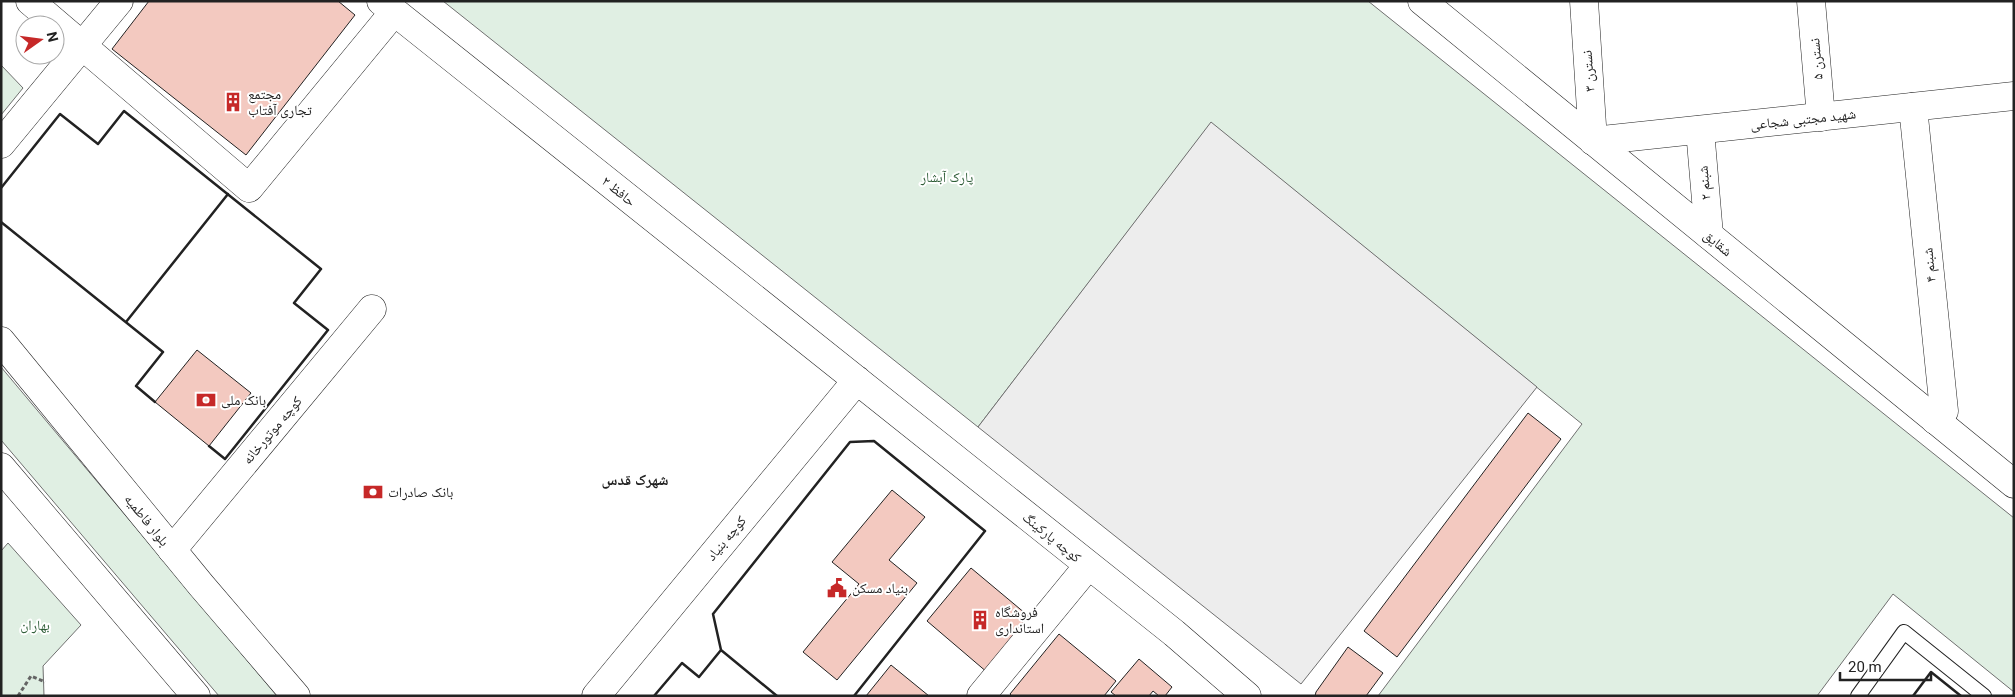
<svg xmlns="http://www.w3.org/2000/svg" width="2015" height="697" font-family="Roboto,'Noto Naskh Arabic',sans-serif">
<rect width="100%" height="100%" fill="#fff"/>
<path fill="#e0efe3" stroke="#6f6f6f" d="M443,1H1368L2014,518V692L1893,594L1817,696H1378L1582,424L1211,123L978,427Z
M1,65L23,88L1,115Z
M1,367L277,696H219L1,440Z
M8,543L81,625L43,666L44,696H1V551Z"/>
<path fill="#ededed" stroke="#6f6f6f" d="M1211,122L1537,387L1301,684L978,427Z"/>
<path fill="#f3c9c0" stroke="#222" d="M149,1H338L355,15L246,155L112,49Z
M197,350L251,393L209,446L155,402Z
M1528,413L1561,439L1397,657L1364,631Z
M892,490L925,517L889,560L917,583L837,680L803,652L859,584L832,562Z
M971,568L1032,619L988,673L927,621Z
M1059,634L1116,681L1104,696H1012L1010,694Z
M1348,647L1383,673L1366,696H1315L1316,692Z
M1139,659L1172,687L1165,696H1159L1153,691L1149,696H1116L1111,692Z
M891,665L929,696H866Z"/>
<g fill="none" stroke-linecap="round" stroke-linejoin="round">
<defs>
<path id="lane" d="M1858,696L1904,632L1984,696"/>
<path id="street" d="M30,1L249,188L394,12
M381,1L1174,633L1247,696
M1584,1L1593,141
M1811,1L1821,117
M1913,107L1944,411L1935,420
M1700,130L1709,235
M1,144L119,1
M172,550L372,309
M596,696L857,380
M981,696L1088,566"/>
<path id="secondary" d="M1422,1L2014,484
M1593,141L2014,96
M1,341L201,585L296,696
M1,467L196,696"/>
</defs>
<use href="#lane" stroke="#222" stroke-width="16"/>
<use href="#street" stroke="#222" stroke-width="29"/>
<use href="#secondary" stroke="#222" stroke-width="29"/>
<path stroke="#646464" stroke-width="3" stroke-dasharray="4 2.5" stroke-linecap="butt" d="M18,696L31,676L45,682"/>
<use href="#lane" stroke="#fff" stroke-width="14"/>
<use href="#street" stroke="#fff" stroke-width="28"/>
<use href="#secondary" stroke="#fff" stroke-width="28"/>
<path stroke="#222" stroke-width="2.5" d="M1,188L60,114L98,144L124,111L321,269L294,303L328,330L225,459L209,446
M1,222L163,352L136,386L155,402
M126,322L228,194
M654,696L682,663L699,677L721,650
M777,696L721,650L713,614L850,442L874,441L985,531L854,696
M1913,696L1931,672L1961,696"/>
</g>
<defs>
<symbol id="building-bare" viewBox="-9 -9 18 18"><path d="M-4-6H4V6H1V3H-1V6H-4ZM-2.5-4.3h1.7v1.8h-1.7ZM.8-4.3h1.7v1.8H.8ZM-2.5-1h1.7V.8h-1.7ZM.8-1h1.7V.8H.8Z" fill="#c62828" stroke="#fff" stroke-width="2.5" paint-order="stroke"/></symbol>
<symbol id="bank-bare" viewBox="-9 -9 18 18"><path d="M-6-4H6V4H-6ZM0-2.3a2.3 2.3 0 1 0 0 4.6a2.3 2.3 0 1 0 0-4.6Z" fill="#c62828" stroke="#fff" stroke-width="2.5" paint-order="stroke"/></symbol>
<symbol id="civic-bare" viewBox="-9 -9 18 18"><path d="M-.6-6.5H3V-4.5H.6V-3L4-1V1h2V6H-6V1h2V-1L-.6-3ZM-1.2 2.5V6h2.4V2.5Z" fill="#c62828" stroke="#fff" stroke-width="2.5" paint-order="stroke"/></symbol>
</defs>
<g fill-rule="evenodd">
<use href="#building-bare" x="219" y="88" width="28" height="28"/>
<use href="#bank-bare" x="192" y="386" width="28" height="28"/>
<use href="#bank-bare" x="359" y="478" width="28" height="28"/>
<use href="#civic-bare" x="823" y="574" width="28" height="28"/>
<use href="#building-bare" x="966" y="606" width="28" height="28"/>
</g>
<g text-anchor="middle" stroke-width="4" stroke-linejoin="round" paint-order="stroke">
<g font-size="14" fill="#222" stroke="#fff">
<text transform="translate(1816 59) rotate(-95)" y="5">نسترن ۵</text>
<text transform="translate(1588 71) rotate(-94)" y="5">نسترن ۳</text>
<text transform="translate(1803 119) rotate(-6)" y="5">شهید مجتبی شجاعی</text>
<text transform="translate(1704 183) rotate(-95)" y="5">شبنم ۲</text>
<text transform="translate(619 191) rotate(39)" y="5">حافظ ۲</text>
<text transform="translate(1718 243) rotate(39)" y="5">شقایق</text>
<text transform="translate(1929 265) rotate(-96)" y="5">شبنم ۴</text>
<text transform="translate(272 430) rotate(-50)" y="5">کوچه موتورخانه</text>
<text transform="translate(147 520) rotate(51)" y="5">بلوار فاطمیه</text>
<text transform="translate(1052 537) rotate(39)" y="5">کوچه پارکینگ</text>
<text transform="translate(726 538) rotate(-50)" y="5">کوچه بنیاد</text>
</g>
<g font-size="14" fill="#222" stroke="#fff" text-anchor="start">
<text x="248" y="99">مجتمع<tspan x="248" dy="16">تجاری آفتاب</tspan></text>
<text x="221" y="405">بانک ملی</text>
<text x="388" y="497">بانک صادرات</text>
<text x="852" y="593">بنیاد مسکن</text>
<text x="995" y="617">فروشگاه<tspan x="995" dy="16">استانداری</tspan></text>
</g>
<g font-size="14" fill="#2f5e38" stroke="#fff">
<text x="947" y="182">پارک آبشار</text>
<text x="35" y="630">بهاران</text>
</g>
<g font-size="15" font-weight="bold" fill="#222" stroke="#fff">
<text x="635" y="485">شهرک قدس</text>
</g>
</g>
<rect width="2015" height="697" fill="none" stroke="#222222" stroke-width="5"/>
<g transform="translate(40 40) rotate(76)"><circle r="24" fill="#ffffff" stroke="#a7a7a7"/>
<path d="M0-4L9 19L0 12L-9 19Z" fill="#c62828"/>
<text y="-8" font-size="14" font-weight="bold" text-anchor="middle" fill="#222222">N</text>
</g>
<path d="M1840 672v8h91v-8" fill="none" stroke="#222222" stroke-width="2.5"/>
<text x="1848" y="672" font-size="15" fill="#222222" stroke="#ffffff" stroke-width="4" paint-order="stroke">20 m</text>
</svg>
